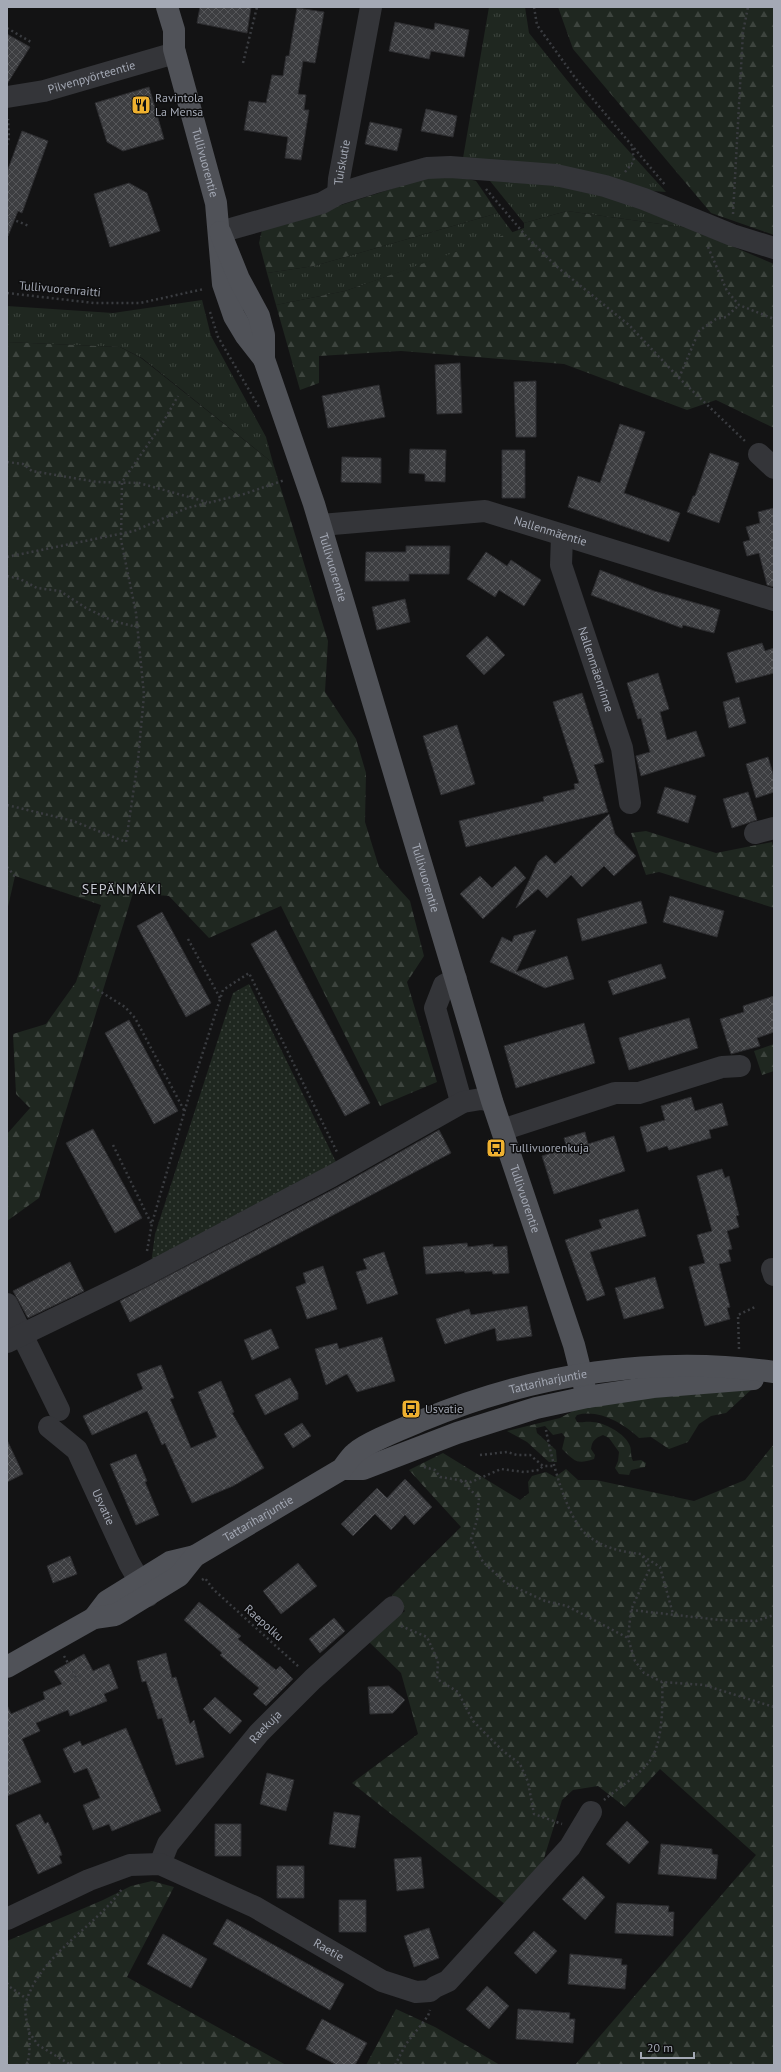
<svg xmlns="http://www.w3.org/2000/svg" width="781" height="2072" font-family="'PT Sans',sans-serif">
<defs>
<pattern id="grass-tufts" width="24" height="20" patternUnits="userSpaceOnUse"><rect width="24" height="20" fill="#1f2720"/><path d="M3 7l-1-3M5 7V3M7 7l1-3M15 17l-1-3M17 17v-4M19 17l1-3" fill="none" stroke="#3d443e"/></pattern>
<pattern id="forest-firs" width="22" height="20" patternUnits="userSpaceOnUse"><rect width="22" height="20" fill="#1f2720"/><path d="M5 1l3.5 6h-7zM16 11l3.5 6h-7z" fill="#3d443e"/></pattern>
<pattern id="park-dots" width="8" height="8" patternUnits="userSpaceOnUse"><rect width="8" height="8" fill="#1f2720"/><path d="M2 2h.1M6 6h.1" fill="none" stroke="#3d443e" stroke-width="1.8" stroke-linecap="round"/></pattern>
<pattern id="building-cross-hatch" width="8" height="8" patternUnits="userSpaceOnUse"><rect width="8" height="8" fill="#3d3e41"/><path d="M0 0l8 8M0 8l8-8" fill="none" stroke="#56575a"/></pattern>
</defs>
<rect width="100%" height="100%" fill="#131314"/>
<path fill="url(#grass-tufts)" d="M489,7H525L529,33L587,105L666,192L652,191L463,158Z
M486,176L570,186L635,204L689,228L567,211L524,223Z
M498,213L513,233L345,291L276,305L267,273L314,266Z
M202,300L211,336L266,437L273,463L142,358L120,347L7,342V306L113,313Z"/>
<path fill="url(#forest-firs)" d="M558,7H774V235L711,213L573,49Z
M453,175L476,181L498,213L314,266L267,273L259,243L262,230L423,179Z
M567,211L689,228L774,264V428L716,400L687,410L564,364L401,351L319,356V383L300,390L276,305L345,291L524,228V223Z
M7,342L120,347L141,358L273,463L328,641L325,692L356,739L366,773L365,822L379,867L410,901L424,956L407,982L437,1082L380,1106L281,906L209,938L169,896L133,893L39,1198L7,1221V1134L30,1108L16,1094L13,1034L46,1024L76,982L101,905L15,876L7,911Z
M646,831L716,853L772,842L774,849V908L659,872L646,875L631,833Z
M774,1044V1071L762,1075L754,1051Z
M753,1388L726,1413L711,1416L699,1424L688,1442L669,1449L651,1437L639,1438C623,1423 599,1409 577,1415L575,1418L577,1422C583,1423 586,1421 592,1422C604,1422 626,1434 630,1446C632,1451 630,1455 633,1461L641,1460L646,1463L645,1467L631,1470L629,1475L619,1474L615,1468L618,1461L619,1452L609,1438L603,1435C595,1438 592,1441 591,1449L595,1455L594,1459C576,1465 575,1461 562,1449L565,1437L562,1433L553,1435L545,1426L536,1428L537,1433L556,1450L557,1462H549L527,1442L507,1431L560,1418L586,1404Z
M774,1444V2065H575L756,1855L660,1769L625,1807L598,1786L573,1790L562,1800L541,1868L506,1905L352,1783L418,1734L401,1673L367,1640L405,1611L392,1595L461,1527L409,1470L443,1453L520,1500L529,1493L528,1482L532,1476L546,1472L555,1477L566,1469L578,1480H596L694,1501L745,1480Z
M152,1881L174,1887L127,1977L286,2065H7V1941L103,1900L131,1886Z
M396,2009L435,2027L500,2065H366Z"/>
<path fill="url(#park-dots)" d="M249,984L338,1166L151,1264L155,1234L233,993Z"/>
<path fill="url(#building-cross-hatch)" stroke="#2d2d30" d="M200,7H251L247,33L197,23Z
M297,8L324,12L315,63L303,61L298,94L306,95L304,110H309L301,160L285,158L288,137L244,130L249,101L266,103L272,75L283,76L286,56H289Z
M395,22L434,30L435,23L469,30L464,57L431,51L429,59L389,51Z
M7,34L30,47L7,84Z
M149,87L164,139L123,151L107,142L95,103Z
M426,109L457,116L453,137L421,131Z
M370,122L402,129L397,151L365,144Z
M22,131L48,141L22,213L18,211L8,236L7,172Z
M129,183L147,193L160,231L110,247L94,194Z
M460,363L462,413L437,414L435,365Z
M536,381V437H516L514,382Z
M379,385L385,417L328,428L322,396Z
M620,424L645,432L624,493L680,513L669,542L568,507L578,476L600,483Z
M410,449L446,450L445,482L425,481V474L409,473Z
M502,450H525V498H502Z
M710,453L739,463L719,523L687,512L693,496H695Z
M342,457L381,458V483L341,482Z
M774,508V587L767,585L759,553L747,556L743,542L750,540L746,527L760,523L758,512Z
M406,546H450L449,574H409V581H365L366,552H406Z
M486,552L507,566L511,560L541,580L524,606L499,590L495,597L467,579Z
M600,570L654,591L720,610L714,633L683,625L682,628L591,595Z
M405,599L410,622L377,630L372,607Z
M487,636L505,655L484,675L466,656Z
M762,643L765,651L774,648V673L736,683L727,653Z
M658,673L669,709L660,712L667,740L696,731L705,756L641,776L636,756L650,752L641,718L638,719L627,683Z
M582,693L604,762L594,765L608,812L466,847L459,821L544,801L543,797L575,789L574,784L579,783L553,702Z
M739,697L746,723L729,728L723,702Z
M457,725L475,784L441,795L423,736Z
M768,757L774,777V792L756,798L746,764Z
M665,787L696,796L688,823L657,813Z
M748,792L757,820L732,828L723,799Z
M609,814L615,834L636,856L614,876L604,866L582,887L571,875L547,898L538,889L516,908L538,862L546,855L555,864Z
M515,866L526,878L483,919L460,894L480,876L492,888Z
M670,896L724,911L717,937L663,922Z
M641,901L647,923L582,941L577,919Z
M162,912L211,1003L186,1017L137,926Z
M276,930L370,1103L345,1116L251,944Z
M536,930L516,972L567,956L574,979L545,988L490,962L502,937L512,942L514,936Z
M661,964L666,978L613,995L608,981Z
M774,996V1032L757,1038L760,1046L731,1054L720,1019L744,1012L743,1006Z
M689,1018L698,1048L629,1070L619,1038Z
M129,1020L178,1111L154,1124L105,1033Z
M584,1023L595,1063L516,1088L504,1046Z
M691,1097L695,1111L722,1103L728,1125L709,1130L711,1138L669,1150L667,1146L647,1152L640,1127L665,1120L661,1106Z
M93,1129L142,1218L115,1233L66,1143Z
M439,1130L451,1153L130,1322L120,1301L338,1187Z
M585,1132L588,1144L614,1136L625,1171L554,1194L542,1156L567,1148L564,1138Z
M722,1169L725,1178L729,1176L739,1215L736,1216L739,1227L727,1231L732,1249L728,1250L731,1261L719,1264L730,1307L727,1308L730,1319L705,1326L689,1267L705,1263L697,1235L712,1231L697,1176Z
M638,1209L646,1236L590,1252L605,1295L587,1301L565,1240L602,1228L599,1220Z
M467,1243L468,1247L493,1244V1247L507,1246L509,1273L493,1274L492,1271L465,1273L464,1271L426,1274L423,1247Z
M384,1252L398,1294L367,1304L356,1272L367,1269L363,1259Z
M70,1262L84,1291L28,1318L13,1291Z
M323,1266L337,1309L307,1319L296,1287L306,1283L303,1273Z
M655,1277L664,1308L624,1319L615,1288Z
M527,1306L532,1336L497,1341L495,1328L445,1344L436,1319L469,1309L471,1315Z
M271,1329L279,1348L252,1360L244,1340Z
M382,1337L395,1381L357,1392L347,1374L326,1385L315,1349L337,1343L339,1349Z
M161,1365L174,1398L170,1399L191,1448L217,1437L198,1392L221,1381L234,1412L232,1413L264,1468L233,1486L192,1503L165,1443L162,1445L147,1411L92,1435L83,1416L143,1389L137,1374Z
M290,1378L298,1393V1399L265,1415L255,1395Z
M302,1423L311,1436L293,1448L284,1434Z
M7,1440L23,1474L7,1482Z
M136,1454L147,1481L145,1482L159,1515L136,1525L110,1464Z
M405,1479L432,1507L414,1525L405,1515L391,1530L375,1514L353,1536L341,1524L377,1488L387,1498Z
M70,1556L77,1574L53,1583L47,1566Z
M298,1563L317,1586L281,1614L263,1591Z
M199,1602L241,1636L238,1639L276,1670L280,1666L293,1679L266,1706L253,1694L259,1688L220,1655L222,1653L184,1620Z
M334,1618L345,1631L320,1653L309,1639Z
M166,1653L172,1678L176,1677L190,1724L194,1720L204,1757L176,1765L162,1718L158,1719L146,1681L142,1682L137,1661Z
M84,1654L93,1671L109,1664L118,1688L104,1694L107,1701L70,1716L68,1710L36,1723L40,1731L22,1739L41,1782L7,1796V1705L11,1714L45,1699L43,1692L62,1684L54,1671Z
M389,1686L405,1700L393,1713L370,1714L368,1687Z
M215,1697L242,1721L230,1734L203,1709Z
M126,1728L161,1811L112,1831L109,1824L93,1830L83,1805L100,1798L87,1768L74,1773L63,1749L80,1741L82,1746Z
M267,1773L294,1780L286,1811L260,1804Z
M334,1812L360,1816L355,1848L329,1844Z
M40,1814L45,1824L48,1822L58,1844L62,1855L59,1856L62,1863L38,1874L16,1825Z
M627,1821L649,1842L629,1864L606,1844Z
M215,1824H241V1856H215Z
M661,1844L712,1849V1854L718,1855L716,1879L658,1874Z
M421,1857L424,1888L397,1891L394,1859Z
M277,1866H304V1898H277Z
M583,1876L605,1897L585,1920L562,1899Z
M339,1900H366V1932H339Z
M617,1903L669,1906L668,1912H674L673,1936L615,1933Z
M227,1919L344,1984L330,2010L213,1944Z
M429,1928L439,1958L414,1967L404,1936Z
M534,1931L557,1951L536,1974L514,1953Z
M163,1934L207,1959L191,1988L147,1964Z
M570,1954L622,1959L621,1965H627L625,1989L568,1984Z
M487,1986L509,2006L489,2029L466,2009Z
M518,2009L570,2013L569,2019H575L573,2043L516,2039Z
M322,2019L367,2043L355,2065H337L306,2049Z"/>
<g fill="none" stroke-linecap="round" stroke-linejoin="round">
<path stroke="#3a3c40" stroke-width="2.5" stroke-dasharray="2 3" stroke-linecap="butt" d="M534,7L537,25L576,79L666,186
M7,28L31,42
M243,63L257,7
M7,145L9,138L8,119
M625,172L634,161L632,146
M486,189L526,236L556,266L629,325L679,378L746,442
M733,214L743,32L748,7
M7,217L29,226
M708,247L727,291L739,305L774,319
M7,293L94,303H140L204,289
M210,312L218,337L259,407
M679,378L699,331L716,319L726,317L739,305
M7,462L23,464L32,471L97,482L139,483L207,502
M7,557L134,531L187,508L244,494L285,480
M7,576L20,579L37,588L60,591L86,608L113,621L137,627
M7,805L73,821L126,842L138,760L144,695L136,613L121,540L122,482L162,424L178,396
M7,867L15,876
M188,939L220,998
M93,987L125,1007L135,1018L185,1112
M113,1145L151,1223
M147,1251L152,1223L191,1089L223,990L249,973L337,1152
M739,1349L738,1315L755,1307
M546,1430C551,1457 566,1518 587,1535C603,1548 622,1552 641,1554L648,1564L649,1570L631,1610L628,1638L635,1661L644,1673L662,1682L704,1685L774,1707
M480,1455L507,1452L517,1455H530L543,1466H555
M424,1467L435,1470L440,1477L471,1482L501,1469L524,1472L539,1470L543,1466
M461,1481L479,1498L477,1520L471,1539L483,1562L506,1583L545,1601L567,1606L628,1638
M643,1556L660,1567L673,1614
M202,1580L205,1578L213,1589L299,1667
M631,1610L720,1620L756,1621L774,1615
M401,1626L427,1637L438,1661L437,1679L458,1692L473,1721L502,1750L520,1764L528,1782L534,1814L562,1824
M64,1656L68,1663
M73,1671L78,1683
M604,1800C617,1789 639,1775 649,1762C663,1745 663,1703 662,1682
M7,1983L10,1987L27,1999
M29,2032L38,2045L71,2065
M27,2065C30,2055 30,2042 29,2032C27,2021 23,2010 27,1999C43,1953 95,1927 122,1889
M395,2065L406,2044L428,2016L430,2010"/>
<g stroke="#343539" stroke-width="22">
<path id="s1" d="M7,97L44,91L175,53"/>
<path id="s2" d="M338,194L339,179L371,7"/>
<path d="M220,232L322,203L338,194L373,183L427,168L450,167L556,175L605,186L644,199L732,235L774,248"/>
<path d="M759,454L774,468"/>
<path id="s3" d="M321,525L485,511L774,600"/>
<path id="s4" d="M562,536L561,565L622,748L630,803"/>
<path d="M755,833L774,828"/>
<path d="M456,979L444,985L435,1008L459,1094L463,1102"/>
<path d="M502,1130L615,1093H639L722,1067L740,1066"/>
<path d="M772,1269L774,1275"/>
<path d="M7,1304L59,1410"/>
<path d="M7,1342L143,1276L332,1176L463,1102L481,1099L492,1101"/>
<path id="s5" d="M49,1427L77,1450L129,1563L148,1596"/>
<path id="s6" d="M160,1864L168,1844L259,1733L313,1679L393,1607"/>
<path id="s7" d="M7,1919L89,1880L130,1865L160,1864L255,1907L382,1981L416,1992L430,1991L435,1987L448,1981L570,1847L591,1812"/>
</g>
<g stroke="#505258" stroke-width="22">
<path id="s8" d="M167,7L174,30V49L216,203L223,284L234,316L246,336L264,359"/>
<path id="s9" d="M220,232L239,279L259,316L264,335V359L314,504L492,1101L574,1345L587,1397"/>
<path d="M342,1469H363L457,1433L536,1408L587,1397L653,1387L753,1379"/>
<path d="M94,1618L107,1601L170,1562L195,1556"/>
<path id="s10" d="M7,1667L94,1618L115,1615L122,1611L179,1576L195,1556L342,1469C346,1464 350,1457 355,1453C367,1442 407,1427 423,1420C534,1374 655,1355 774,1372"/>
</g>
</g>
<defs>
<symbol id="restaurant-square" viewBox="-11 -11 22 22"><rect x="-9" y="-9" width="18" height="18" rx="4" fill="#efb130" stroke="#0e0e0f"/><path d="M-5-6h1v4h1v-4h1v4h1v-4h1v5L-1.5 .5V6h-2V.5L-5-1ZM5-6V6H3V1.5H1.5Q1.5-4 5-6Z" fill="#111"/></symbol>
<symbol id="bus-square" viewBox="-11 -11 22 22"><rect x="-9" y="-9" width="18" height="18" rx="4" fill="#efb130" stroke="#0e0e0f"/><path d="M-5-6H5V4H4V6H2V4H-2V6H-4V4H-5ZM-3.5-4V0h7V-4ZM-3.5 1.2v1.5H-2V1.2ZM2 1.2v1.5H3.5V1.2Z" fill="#111"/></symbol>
</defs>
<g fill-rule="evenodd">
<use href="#restaurant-square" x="130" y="94" width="22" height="22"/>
<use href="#bus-square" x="485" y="1137" width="22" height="22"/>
<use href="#bus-square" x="400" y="1398" width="22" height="22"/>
</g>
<g text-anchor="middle" stroke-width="3" stroke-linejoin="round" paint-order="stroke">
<g font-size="12" fill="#a4a9b5" stroke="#0e0e0f">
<text dy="4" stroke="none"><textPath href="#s1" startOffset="87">Pilvenpyörteentie</textPath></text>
<text dy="4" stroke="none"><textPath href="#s2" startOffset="32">Tuiskutie</textPath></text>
<text dy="4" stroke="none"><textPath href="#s8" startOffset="161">Tullivuorentie</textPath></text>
<text transform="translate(60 289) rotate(5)" y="4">Tullivuorenraitti</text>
<text dy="4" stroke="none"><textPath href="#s3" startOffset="233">Nallenmäentie</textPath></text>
<text dy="4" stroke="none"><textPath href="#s9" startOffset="356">Tullivuorentie</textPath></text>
<text dy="4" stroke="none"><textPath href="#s4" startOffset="139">Nallenmäenrinne</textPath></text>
<text dy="4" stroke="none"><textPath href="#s9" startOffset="680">Tullivuorentie</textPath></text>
<text dy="4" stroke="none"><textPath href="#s9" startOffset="1016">Tullivuorentie</textPath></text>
<text dy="4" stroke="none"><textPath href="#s10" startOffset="620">Tattariharjuntie</textPath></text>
<text dy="4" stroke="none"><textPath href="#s5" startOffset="99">Usvatie</textPath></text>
<text dy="4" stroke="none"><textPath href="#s10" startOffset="295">Tattariharjuntie</textPath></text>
<text transform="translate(264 1623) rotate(42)" y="4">Raepolku</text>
<text dy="4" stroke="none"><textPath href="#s6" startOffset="174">Raekuja</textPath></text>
<text dy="4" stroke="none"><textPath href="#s7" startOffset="354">Raetie</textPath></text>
</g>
<g font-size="12" fill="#a4a9b5" stroke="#0e0e0f" text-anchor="start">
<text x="155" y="102">Ravintola<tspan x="155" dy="14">La Mensa</tspan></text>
<text x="510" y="1152">Tullivuorenkuja</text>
<text x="425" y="1413">Usvatie</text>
</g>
<g font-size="14" letter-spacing="1" fill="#c5c8d1" stroke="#0e0e0f">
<text x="122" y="894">SEPÄNMÄKI</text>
</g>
</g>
<rect width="781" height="2072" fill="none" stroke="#a4a9b5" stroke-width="16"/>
<path d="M641 2052v6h53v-6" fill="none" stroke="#a4a9b5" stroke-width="2"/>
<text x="647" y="2052" font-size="12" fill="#a4a9b5" stroke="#0e0e0f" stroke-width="3" paint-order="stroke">20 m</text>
</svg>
